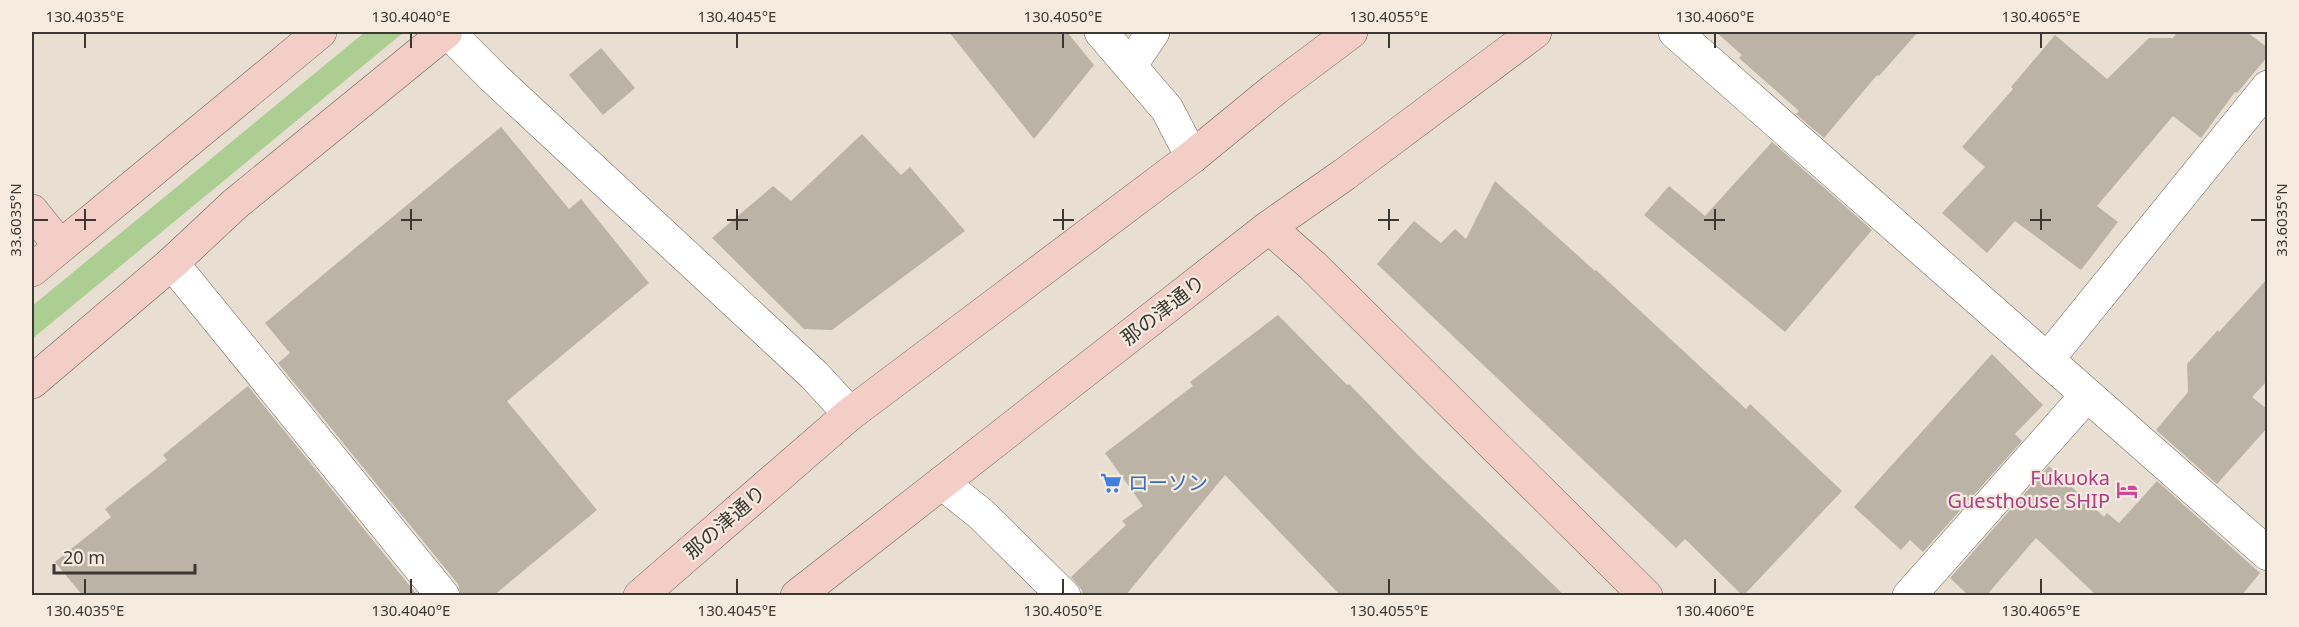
<svg xmlns="http://www.w3.org/2000/svg" width="2299" height="627" font-family="'Noto Sans','Noto Sans JP',sans-serif">
<rect width="100%" height="100%" fill="#e8dfd2"/>
<path fill="#acce93" d="M365,32H404L32,339V306Z"/>
<path fill="#bbb3a6" d="M949,32H1067L1094,65L1034,139Z
M1716,32H1918L1879,76L1877,75L1824,138L1796,114L1799,111L1739,58L1742,55Z
M2177,32H2247L2268,48V56L2237,93L2235,92L2201,138L2173,116L2097,206L2118,222L2081,270L2015,221L1987,253L1942,213L1985,167L1962,147L2013,89L2011,87L2055,35L2107,79L2149,38H2173Z
M601,48L635,88L603,115L569,75Z
M501,127L569,209L581,199L649,283L507,401L597,510L493,596H461L458,584L278,363L290,353L265,323Z
M862,134L901,175L910,167L965,231L832,330L804,329L712,238L773,186L791,201Z
M1772,142L1872,230L1785,332L1644,215L1669,186L1705,216Z
M1495,181L1595,271L1596,270L1746,409L1750,404L1842,491L1743,596L1685,539L1676,548L1377,264L1414,221L1441,243L1455,229L1466,239Z
M2268,278V380L2252,397L2268,410V427L2217,484L2156,430L2188,392L2187,364L2218,330L2219,332Z
M1278,315L1347,385L1349,384L1418,455L1565,596H1341L1225,475L1125,596H1082V590L1071,577L1126,525L1122,521L1143,506L1105,453L1193,386L1190,382Z
M1992,354L2043,405L2015,434L2022,441L1923,552L1910,540L1901,550L1854,507Z
M248,386L418,596H83L55,562L111,517L105,509L167,460L163,455Z
M2049,466L2104,517L2107,513L2119,523L2157,481L2260,573L2241,596H2097L2036,538L1986,596H1969L1950,578Z"/>
<g fill="none" stroke-linecap="round" stroke-linejoin="round">
<defs>
<path id="street" d="M448,32L495,79L814,375L850,414
M1101,32L1130,66
M1153,32L1130,66L1167,109L1192,157
M1675,32L2268,554
M172,263L443,596
M2047,360L2268,87
M942,483L981,514L1064,596
M1909,596L2087,395"/>
<path id="secondary" d="M32,211L60,246
M1269,227L1313,266L1646,596
M32,270L320,32
M32,382L172,263L235,204L446,32
M640,596L850,414L1192,157L1275,89L1351,32
M797,596L1269,227L1345,174L1535,32"/>
</defs>
<use href="#street" stroke="#6a6257" stroke-width="34"/>
<use href="#secondary" stroke="#6a6257" stroke-width="34"/>
<use href="#street" stroke="#fff" stroke-width="33"/>
<use href="#secondary" stroke="#f3cec6" stroke-width="33"/>
</g>
<path fill="none" stroke="#3b3732" stroke-width="2" d="M85,33V48M411,33V48M737,33V48M1063,33V48M1389,33V48M1715,33V48M2041,33V48M85,209V230M411,209V230M737,209V230M1063,209V230M1389,209V230M1715,209V230M2041,209V230M33,220H48M75,220H96M401,220H422M727,220H748M1053,220H1074M1378,220H1399M1704,220H1725M2030,220H2051M2251,220H2266M85,579V594M411,579V594M737,579V594M1063,579V594M1389,579V594M1715,579V594M2041,579V594"/>
<defs>
<symbol id="supermarket-bare" viewBox="-9 -9 18 18"><path d="M-6-5.5h2.5l.6 2H6L4.5 2H-2.5L-4.4-4H-6ZM-1.5 3.2a1.3 1.3 0 1 0 .1 0ZM3 3.2a1.3 1.3 0 1 0 .1 0Z" fill="#3f7fe0" stroke="#f5ecdf" stroke-width="2.5" paint-order="stroke"/></symbol>
<symbol id="hotel-bare" viewBox="-9 -9 18 18"><path d="M-6-4.5h1.5V1H6V5H4.5V3h-9V5H-6ZM-4 0a1.8 1.8 0 1 1 3.6 0ZM.5 0V-2.5h3Q6-2.5 6 0Z" fill="#d1479c" stroke="#f5ecdf" stroke-width="2.5" paint-order="stroke"/></symbol>
</defs>
<g fill-rule="evenodd">
<use href="#supermarket-bare" x="1096" y="468" width="30" height="30"/>
<use href="#hotel-bare" x="2112" y="475" width="30" height="30"/>
</g>
<g text-anchor="middle" stroke-width="4.5" stroke-linejoin="round" paint-order="stroke">
<g font-size="20" fill="#3b3732" stroke="#f5ecdf">
<text transform="translate(1163 310) rotate(-38)" y="7">那の津通り</text>
<text transform="translate(725 522) rotate(-41)" y="7">那の津通り</text>
</g>
<g font-size="20" fill="#b23c85" stroke="#f5ecdf" text-anchor="end">
<text x="2110" y="485">Fukuoka<tspan x="2110" dy="23">Guesthouse SHIP</tspan></text>
</g>
<g font-size="20" fill="#366cbe" stroke="#f5ecdf" text-anchor="start">
<text x="1128" y="490">ローソン</text>
</g>
</g>
<rect width="2299" height="627" fill="none" stroke="#f5ecdf" stroke-width="66"/>
<path d="M54 564v9h141v-9" fill="none" stroke="#3b3732" stroke-width="3"/>
<text x="63" y="564" font-size="18" fill="#3b3732" stroke="#f5ecdf" stroke-width="4.5" paint-order="stroke">20 m</text>
<rect x="33" y="33" width="2233" height="561" fill="none" stroke="#3b3732" stroke-width="2"/>
<g font-size="15" text-anchor="middle" fill="#3b3732">
<text x="85" y="22">130.4035°E</text>
<text x="411" y="22">130.4040°E</text>
<text x="737" y="22">130.4045°E</text>
<text x="1063" y="22">130.4050°E</text>
<text x="1389" y="22">130.4055°E</text>
<text x="1715" y="22">130.4060°E</text>
<text x="2041" y="22">130.4065°E</text>
<text transform="translate(16 220) rotate(-90)" y="5">33.6035°N</text>
<text transform="translate(2282 220) rotate(-90)" y="5">33.6035°N</text>
<text x="85" y="616">130.4035°E</text>
<text x="411" y="616">130.4040°E</text>
<text x="737" y="616">130.4045°E</text>
<text x="1063" y="616">130.4050°E</text>
<text x="1389" y="616">130.4055°E</text>
<text x="1715" y="616">130.4060°E</text>
<text x="2041" y="616">130.4065°E</text>
</g>
</svg>
